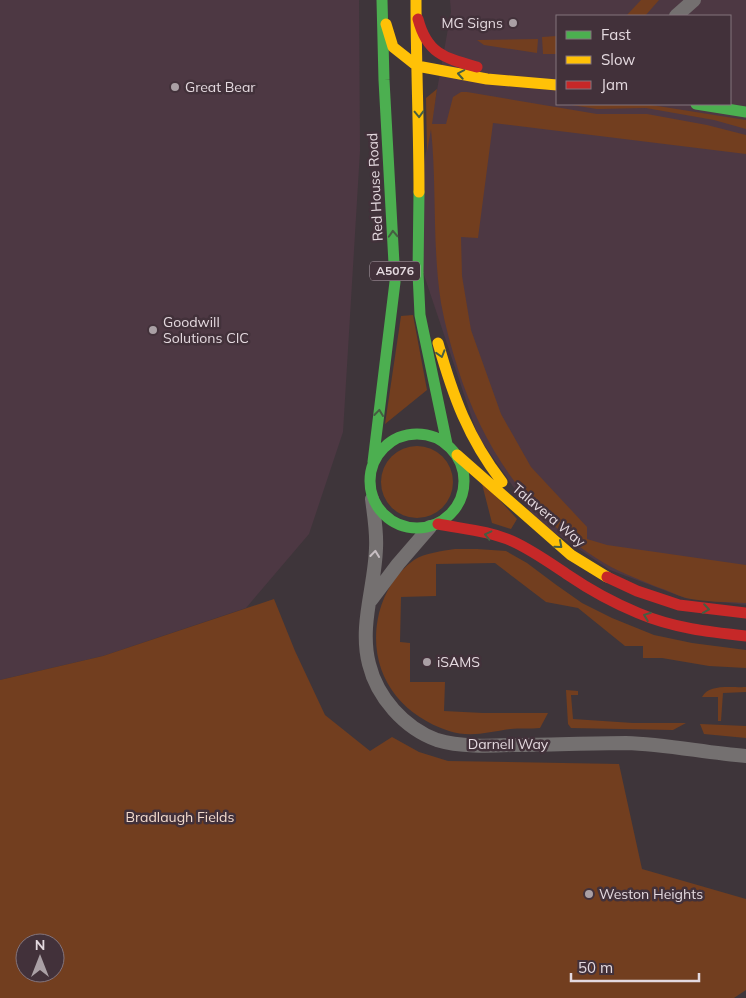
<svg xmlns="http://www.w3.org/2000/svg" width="746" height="998" font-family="Mulish,sans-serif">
<rect width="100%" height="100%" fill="#3e353a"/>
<path fill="#4d3843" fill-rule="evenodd" d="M0,0H359L360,151L343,432L309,534L246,608L103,656L0,680Z
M450,0H746V605L685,598L610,570L537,521L478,436L423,272L418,196L451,12ZM557,16H730V104H557Z"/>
<path fill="#723e1f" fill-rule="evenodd" d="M641,0H659L645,16H626Z
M557,36V54H543L542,37Z
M538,39L537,53L484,45L477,40Z
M437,89L432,124H446L453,97L461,92H467L597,114H647L707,125L746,135V154L493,123L478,238L461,237L462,276L471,330L501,414L531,467L587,527V539L607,545L746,565V603C729,602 702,602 686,598C676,595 667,590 657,587C636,578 615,571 596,558C527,514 482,445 458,369C451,347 445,325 441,303C432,245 437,186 431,129L427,152L426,98Z
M565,104H645L746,120V129L714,120L646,108L597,109Z
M413,315L427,390L385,424L401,316Z
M381 482a36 36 0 1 1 72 0a36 36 0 1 1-72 0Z
M481,480L517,519L511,529L492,523Z
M455,549H477L506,551L527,563L555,584L582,603L612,618L654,635L692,643L746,650V668L709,666L662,658H643V646H625L578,608L546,602L495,563L436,564V596L401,597L400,642L410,643V682H445L444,711L483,713H548L540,728C530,729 520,728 510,729C489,732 470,738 449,731C397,714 366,669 379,613C385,591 396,573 414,560C425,553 442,551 455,549Z
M274,599L295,651L325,715L370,751L392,737L419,752L448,761L619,764L642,869L746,899V990L734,998H0V680L103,656ZM25,943H55V973H25Z
M746,687V692L723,693L721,721H718V697H702C709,683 733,688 746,687Z
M566,690L578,691V695H571L573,719L633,723H686L673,730L571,728L568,724Z
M700,724L746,726V738L704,734Z"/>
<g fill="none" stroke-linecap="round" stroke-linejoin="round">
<path stroke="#747070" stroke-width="14" d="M676,16L694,0
M372,499C374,515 377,532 376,548C375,587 359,625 369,664C377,697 404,728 437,740C460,747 488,746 512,745C550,745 588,743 626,743C666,744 706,753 746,756
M371,600L398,564L430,527"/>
<path stroke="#4caf50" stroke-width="11" d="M696,104L746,112
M419,192L418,273L420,315L447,444
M370 481a47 47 0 1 1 94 0a47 47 0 1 1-94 0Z
M373,462L395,282L384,80L382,0"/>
<path stroke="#ffc107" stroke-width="11" d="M416,0C416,64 419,128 419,192
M386,24L393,47L417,66L487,79L557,85
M438,343C453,396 468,438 502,482
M457,455L571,555L607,577"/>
<path stroke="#c62828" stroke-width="11" d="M418,19C427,54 445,58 477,67
M438,524C463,529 489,531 512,541C532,550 550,563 568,575C590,590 614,603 638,613C673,628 709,632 746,636
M607,577L637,591L679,605L746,613"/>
</g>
<defs><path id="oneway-chevron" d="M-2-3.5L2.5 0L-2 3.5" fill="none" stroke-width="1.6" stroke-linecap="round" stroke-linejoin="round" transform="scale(1.25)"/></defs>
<g stroke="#465d42">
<use href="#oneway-chevron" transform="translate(461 74) rotate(-170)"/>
<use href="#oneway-chevron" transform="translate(419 114) rotate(88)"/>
<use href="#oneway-chevron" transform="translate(393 234) rotate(-93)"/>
<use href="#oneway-chevron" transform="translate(441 354) rotate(73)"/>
<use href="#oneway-chevron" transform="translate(379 413) rotate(-83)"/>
<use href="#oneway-chevron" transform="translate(488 535) rotate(-167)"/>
<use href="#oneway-chevron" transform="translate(559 545) rotate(41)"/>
<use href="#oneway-chevron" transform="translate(706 609) rotate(8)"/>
<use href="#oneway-chevron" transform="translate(647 616) rotate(-159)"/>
</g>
<use stroke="#c8bfc3" href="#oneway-chevron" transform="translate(375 554) rotate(-84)"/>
<g fill="#aaa0a5" stroke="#42313a" stroke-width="2">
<circle cx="513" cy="23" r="5"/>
<circle cx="175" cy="87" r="5"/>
<circle cx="153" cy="330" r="5"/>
<circle cx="427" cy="662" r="5"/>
<circle cx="589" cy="894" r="5"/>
</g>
<g text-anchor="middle" stroke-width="5" stroke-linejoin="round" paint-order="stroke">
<rect fill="#42313a" stroke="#b3a7ae" stroke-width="1" x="370" y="261.5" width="50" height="19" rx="4"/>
<g font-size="12" font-weight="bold" fill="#e4d9df">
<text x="395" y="275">A5076</text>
</g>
<g font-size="14" fill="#e4d9df" stroke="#42313a" text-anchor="start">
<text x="503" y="28" text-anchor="end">MG Signs</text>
<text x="185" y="92">Great Bear</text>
<text x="163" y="327">Goodwill<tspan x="163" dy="16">Solutions CIC</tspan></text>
<text x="437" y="667">iSAMS</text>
<text x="599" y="899">Weston Heights</text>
</g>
<g font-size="14" fill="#e4d9df" stroke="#42313a">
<text transform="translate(375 187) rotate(-93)" y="5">Red House Road</text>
<text transform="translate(549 515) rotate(40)" y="5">Talavera Way</text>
<text x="508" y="749">Darnell Way</text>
</g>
<g font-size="14" fill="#f2dacd" stroke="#42313a">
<text x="180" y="822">Bradlaugh Fields</text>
</g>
</g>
<rect x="556" y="15" width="175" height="90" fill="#42313a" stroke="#83747c"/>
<rect x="566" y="31" width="25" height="8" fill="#4caf50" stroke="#83747c"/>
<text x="601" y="40" font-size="15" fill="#e4d9df">Fast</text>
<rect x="566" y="56" width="25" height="8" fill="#ffc107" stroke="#83747c"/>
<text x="601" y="65" font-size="15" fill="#e4d9df">Slow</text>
<rect x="566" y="81" width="25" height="8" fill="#c62828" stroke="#83747c"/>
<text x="601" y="90" font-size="15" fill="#e4d9df">Jam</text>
<g transform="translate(40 958)"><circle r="24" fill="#42313a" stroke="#83747c"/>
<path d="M0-4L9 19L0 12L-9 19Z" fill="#aaa0a5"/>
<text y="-8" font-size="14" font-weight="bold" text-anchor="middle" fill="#e4d9df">N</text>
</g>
<path d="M571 973v8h128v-8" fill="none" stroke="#e4d9df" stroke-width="2.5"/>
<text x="578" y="973" font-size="15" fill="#e4d9df" stroke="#42313a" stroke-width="4" paint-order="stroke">50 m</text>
</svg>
